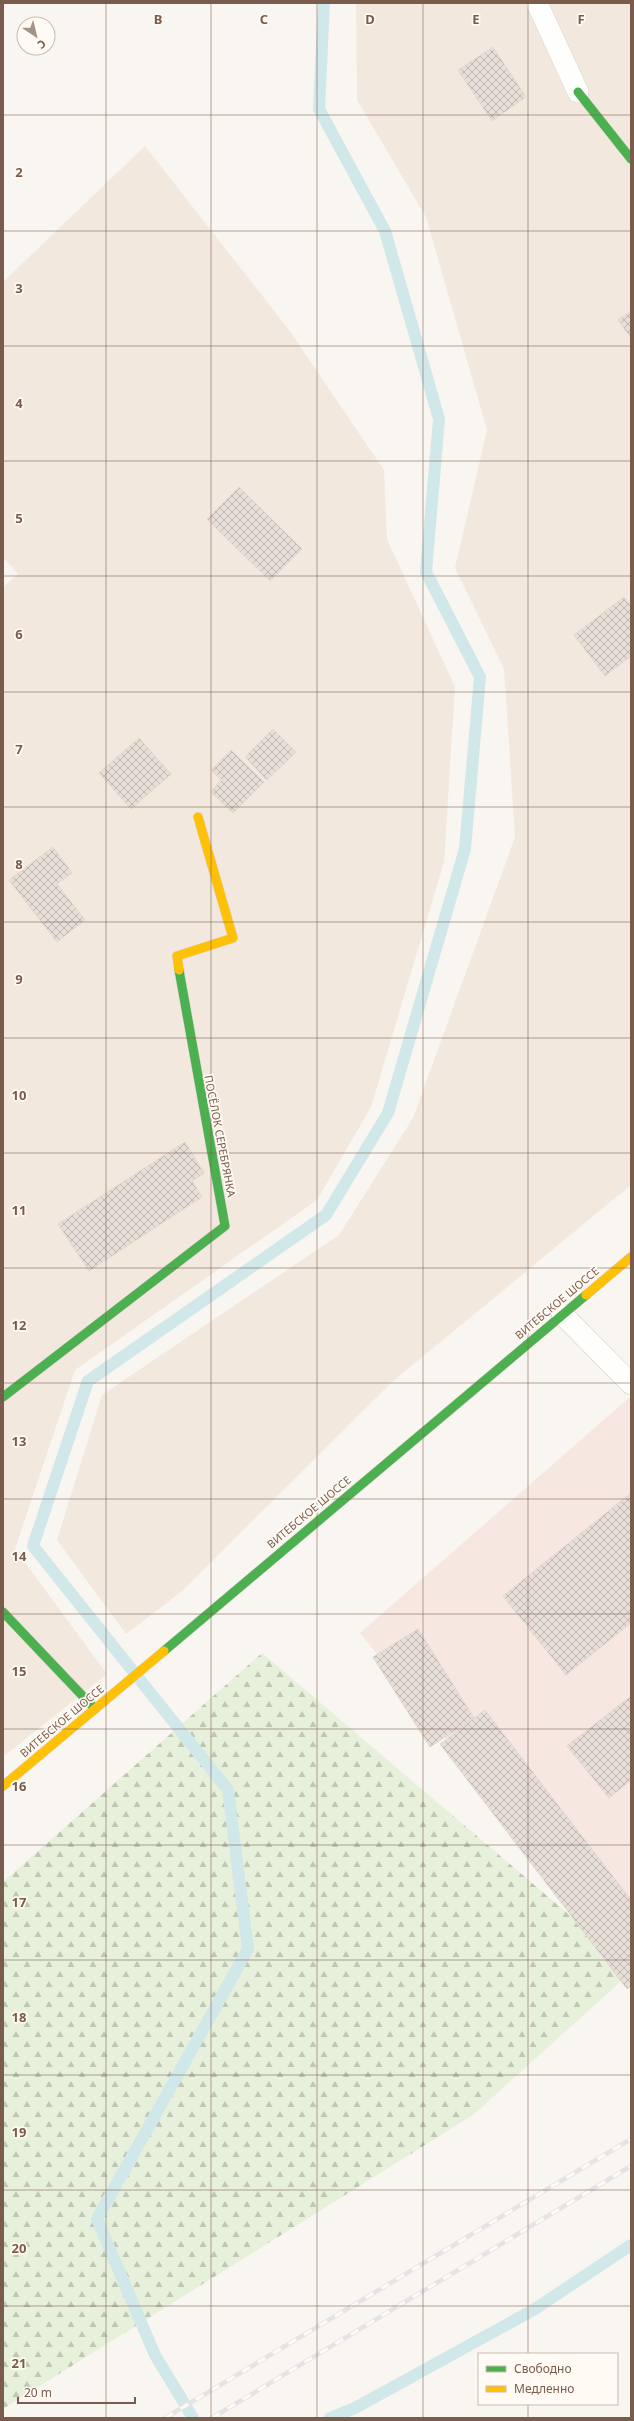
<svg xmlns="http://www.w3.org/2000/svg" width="634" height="2421" font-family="'Noto Sans',sans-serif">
<defs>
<pattern id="forest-firs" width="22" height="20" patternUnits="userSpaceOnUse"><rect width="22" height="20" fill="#e7f0db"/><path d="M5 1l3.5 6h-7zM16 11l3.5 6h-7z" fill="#c0c6b4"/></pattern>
<pattern id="building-cross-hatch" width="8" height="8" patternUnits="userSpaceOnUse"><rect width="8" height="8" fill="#e6ded7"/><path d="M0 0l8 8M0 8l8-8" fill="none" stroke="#bfb7b1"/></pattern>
</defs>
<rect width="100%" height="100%" fill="#f9f5f0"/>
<path fill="#f2e8de" d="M356,3H631V1185L393,1381L181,1592L126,1634L57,1540L102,1395L339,1235L413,1118L515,837L504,669L455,568L487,430L426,217L357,100Z
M145,146L289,330L384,470L387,539L455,687L444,862L371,1107L317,1200L75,1370L15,1549L107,1674L3,1757V587L18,574L3,557V282Z"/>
<path fill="#f6e8e1" d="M631,1396V1904L600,1928L360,1633Z"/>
<path fill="url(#forest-firs)" d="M262,1653L593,1935L631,1972L473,2115L3,2409V1882Z"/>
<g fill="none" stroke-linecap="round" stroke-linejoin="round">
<path stroke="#d0e8ea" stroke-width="12" d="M193,2418L155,2355L97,2219L248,1949L228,1790L33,1546L88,1381L326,1215L388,1113L465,849L480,677L426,572L439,419L385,231L319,109L324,3
M330,2418L355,2408L535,2309L631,2245"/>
</g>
<path fill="url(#building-cross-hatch)" stroke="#e2d8d2" d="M493,47L526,97L492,121L458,70Z
M631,311V338L618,320Z
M239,487L302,549L270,581L207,519Z
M624,597L631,606V656L605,676L574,635Z
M273,729L296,752L267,780L245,757Z
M139,738L171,774L131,809L99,773Z
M231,750L264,782L233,813L211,792L221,780L211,770Z
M53,847L72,873L57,884L85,920L57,942L9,880Z
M185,1142L204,1173L192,1181L202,1197L89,1271L58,1224Z
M631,1493V1623L566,1675L503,1596Z
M418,1629L474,1718L430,1747L373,1657Z
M631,1696V1780L609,1798L567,1746Z
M485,1710L631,1900V1986L627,1989L440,1744Z"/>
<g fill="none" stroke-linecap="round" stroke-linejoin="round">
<defs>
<path id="lane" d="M537,3L578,92
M562,1314L631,1384"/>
<path id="fast" d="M578,92L631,159
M3,1397L225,1226L179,970
M3,1612L95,1709
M164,1651L586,1295"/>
<path id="slow" d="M179,970L177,956L233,938L198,817
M586,1295L631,1257
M3,1786L164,1651"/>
</defs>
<use href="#lane" stroke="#d7d1cb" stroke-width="22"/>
<use href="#fast" stroke="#d9d2cb" stroke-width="10"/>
<use href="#slow" stroke="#d9d2cb" stroke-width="10"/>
<use href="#lane" stroke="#fefefd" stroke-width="21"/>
<use href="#fast" stroke="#4caf50" stroke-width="9"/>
<use href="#slow" stroke="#ffc107" stroke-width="9"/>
<defs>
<path id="rail" d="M165,2418L631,2139
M212,2418L631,2166"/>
</defs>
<use href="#rail" stroke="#e6e3e7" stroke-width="4.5"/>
<use href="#rail" stroke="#fffaf3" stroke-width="3" stroke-dasharray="9" stroke-linecap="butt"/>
</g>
<path fill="none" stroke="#7a5c4d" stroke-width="1" stroke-opacity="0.55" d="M106,3V2418M211,3V2418M317,3V2418M423,3V2418M528,3V2354M3,115H631M3,231H631M3,346H631M3,461H631M3,576H631M3,692H631M3,807H631M3,922H631M3,1038H631M3,1153H631M3,1268H631M3,1383H631M3,1499H631M3,1614H631M3,1729H631M3,1845H631M3,1960H631M3,2075H631M3,2190H631M3,2306H631M528,2404V2418"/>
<g text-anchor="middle" stroke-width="3.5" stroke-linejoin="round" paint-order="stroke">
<g font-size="11" fill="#7a5c4d" stroke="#fffaf3">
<text transform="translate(220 1136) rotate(79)" y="4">ПОСЁЛОК СЕРЕБРЯНКА</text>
<text transform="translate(557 1303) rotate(-40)" y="4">ВИТЕБСКОЕ ШОССЕ</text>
<text transform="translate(309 1512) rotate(-40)" y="4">ВИТЕБСКОЕ ШОССЕ</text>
<text transform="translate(62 1721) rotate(-40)" y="4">ВИТЕБСКОЕ ШОССЕ</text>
</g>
</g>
<g font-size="13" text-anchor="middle" font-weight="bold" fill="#7a5c4d" stroke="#fffaf3" stroke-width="3.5" stroke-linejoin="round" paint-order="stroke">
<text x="158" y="24">B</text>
<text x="264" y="24">C</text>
<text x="370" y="24">D</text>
<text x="476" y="24">E</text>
<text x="581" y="24">F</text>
<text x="19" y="177">2</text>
<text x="19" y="293">3</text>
<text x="19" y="408">4</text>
<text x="19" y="523">5</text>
<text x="19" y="639">6</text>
<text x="19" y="754">7</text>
<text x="19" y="869">8</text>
<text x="19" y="984">9</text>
<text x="19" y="1100">10</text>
<text x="19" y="1215">11</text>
<text x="19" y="1330">12</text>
<text x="19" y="1446">13</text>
<text x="19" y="1561">14</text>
<text x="19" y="1676">15</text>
<text x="19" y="1791">16</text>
<text x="19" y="1907">17</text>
<text x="19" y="2022">18</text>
<text x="19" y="2137">19</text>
<text x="19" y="2253">20</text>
<text x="19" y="2368">21</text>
</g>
<rect width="634" height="2421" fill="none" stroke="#7a5c4d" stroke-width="8"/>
<rect x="478" y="2353" width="140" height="52" fill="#fffaf3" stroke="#cabbb1"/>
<rect x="486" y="2366" width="20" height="6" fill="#4caf50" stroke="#cabbb1"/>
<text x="514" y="2373" font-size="12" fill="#7a5c4d">Свободно</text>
<rect x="486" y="2386" width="20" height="6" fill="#ffc107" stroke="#cabbb1"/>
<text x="514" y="2393" font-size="12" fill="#7a5c4d">Медленно</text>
<g transform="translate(36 36) rotate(145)"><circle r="19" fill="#fffaf3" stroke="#cabbb1"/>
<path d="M0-3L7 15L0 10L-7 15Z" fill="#a69286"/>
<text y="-6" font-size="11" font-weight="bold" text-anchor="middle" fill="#7a5c4d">С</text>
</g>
<path d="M18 2397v6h117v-6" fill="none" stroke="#7a5c4d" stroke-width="2"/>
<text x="24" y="2397" font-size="12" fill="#7a5c4d" stroke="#fffaf3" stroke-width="3" paint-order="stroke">20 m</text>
</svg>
